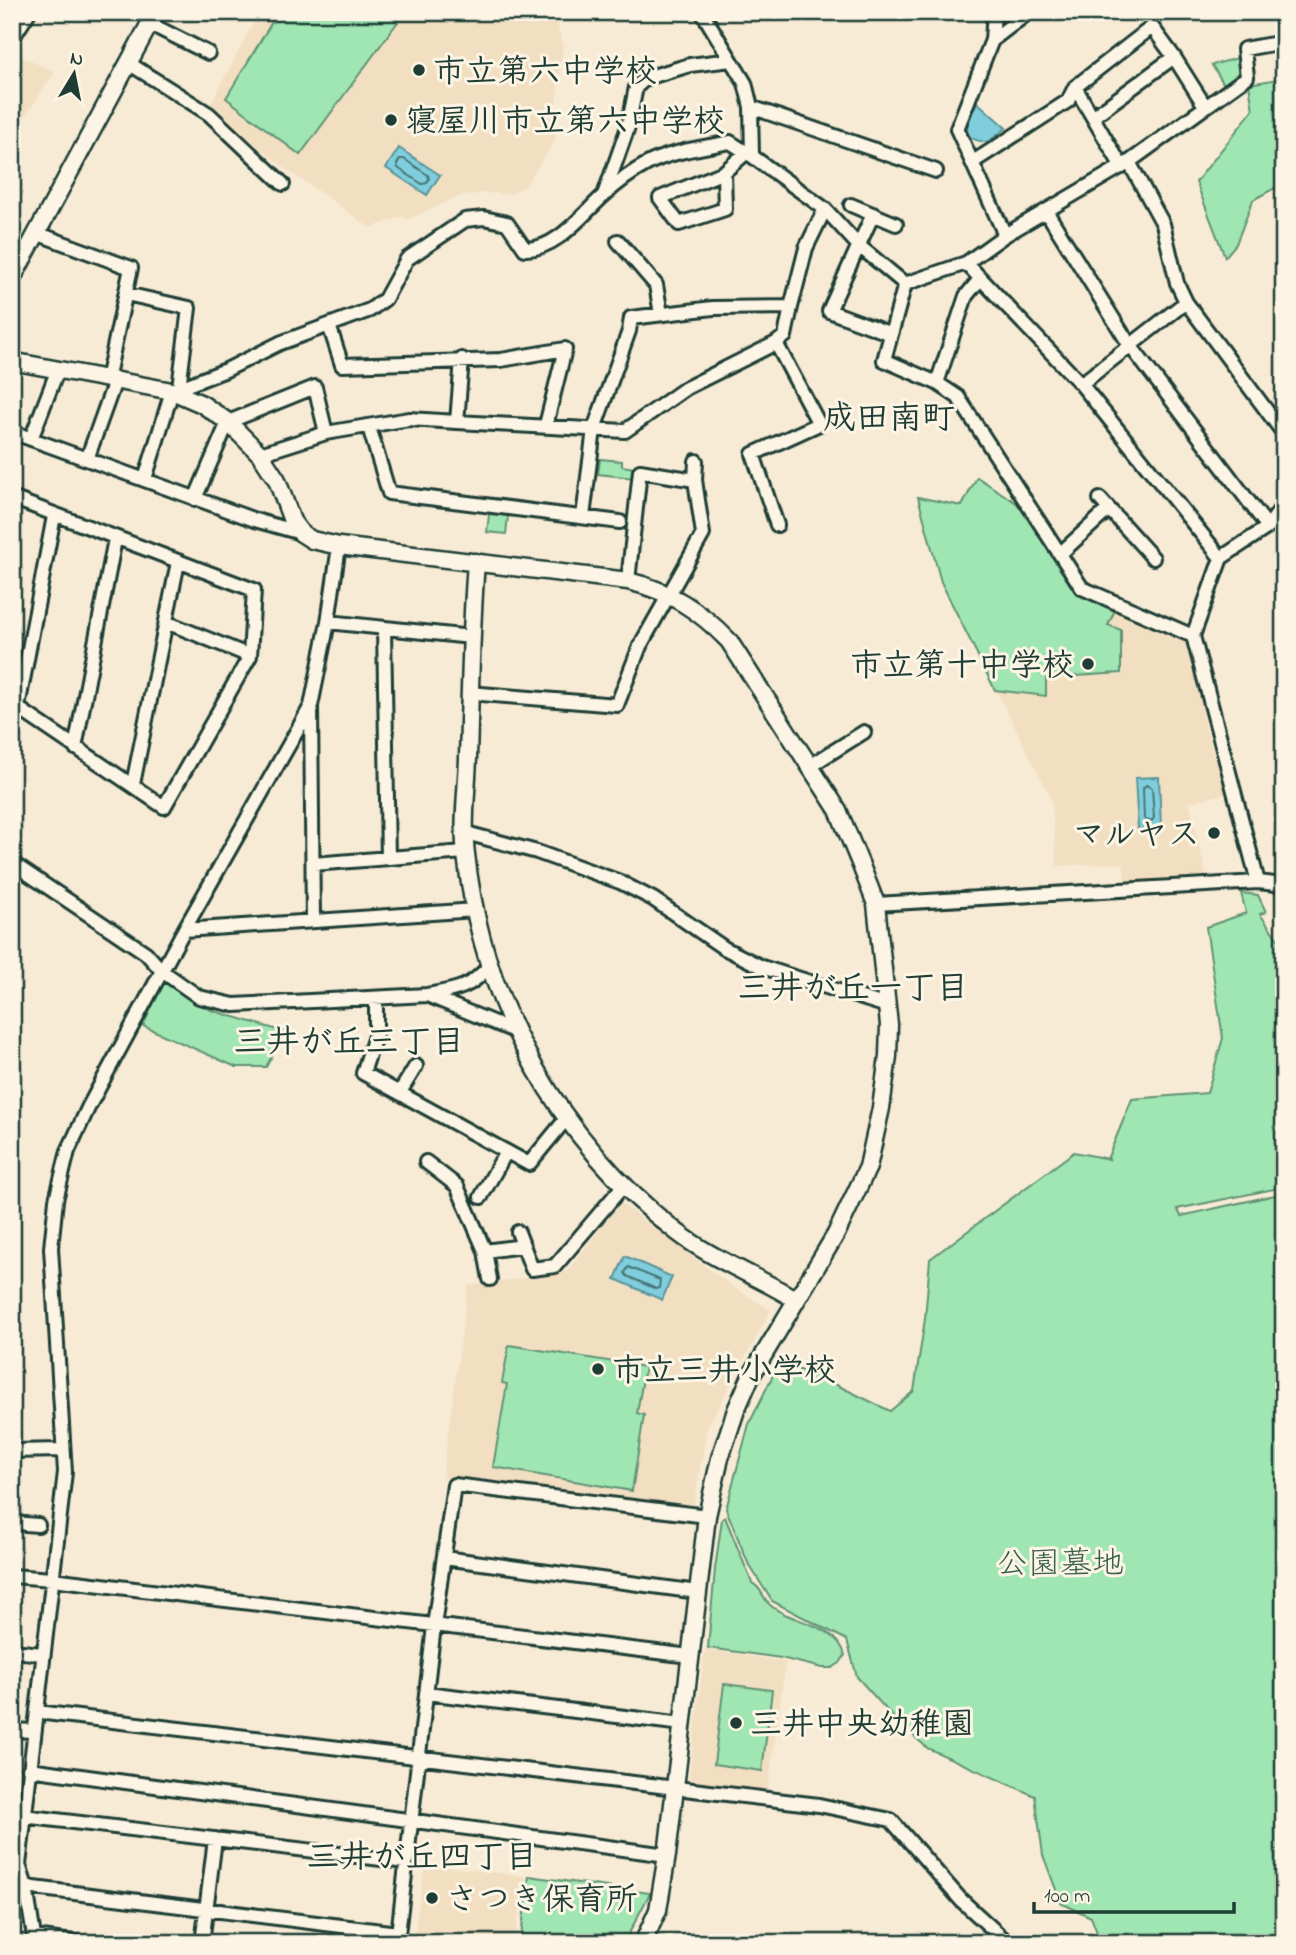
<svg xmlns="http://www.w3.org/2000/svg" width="1296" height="1955" font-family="'Indie Flower','Klee One',sans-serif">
<rect width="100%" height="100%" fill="#f7ebd5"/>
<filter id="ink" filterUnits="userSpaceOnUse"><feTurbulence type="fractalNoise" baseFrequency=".0143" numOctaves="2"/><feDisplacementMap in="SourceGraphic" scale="14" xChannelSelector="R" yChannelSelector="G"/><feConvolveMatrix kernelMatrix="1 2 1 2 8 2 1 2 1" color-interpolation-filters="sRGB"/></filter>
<g filter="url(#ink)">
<path fill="#f2dfc2" d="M259,12H554L563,46L555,113L558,127L555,141L524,187L511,194L484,193L461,196L406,220L403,216L371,228L286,169L209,107Z
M12,52L55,72L22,121L12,117Z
M977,477L1024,508L1074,591L1188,638L1208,736L1226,794L1189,802L1207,878L1125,883L1124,863L1057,866L1051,798L941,582L918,497L962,506Z
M620,1202L733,1287L771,1310L707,1428L694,1505L442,1478L468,1286L567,1272Z
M705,1649L786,1662L767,1796L688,1785Z
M425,1864L525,1876L514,1943H413Z"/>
<path fill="#a0e6b3" stroke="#609274" stroke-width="2" d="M278,12H405L300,155L226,98Z
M1237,58L1243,63L1242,74L1225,86L1212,65Z
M1284,78V183L1253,200L1236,244L1225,257L1196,182L1253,110L1249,84Z
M600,459L622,461V466L635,468L634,478L598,474Z
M977,477L1024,508L1074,591L1116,608L1108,625L1121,630V673L1046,678V696L995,690L941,582L918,497L962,506Z
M489,514L508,516L506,534L487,532Z
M1241,893L1258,895L1266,912L1260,914L1284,948V1187L1177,1209L1181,1216L1284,1193V1943H1101L1091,1917L1061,1903L1043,1855L1035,1796L927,1748L893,1717L857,1677L847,1640L772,1601L748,1563L726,1509L749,1424L778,1365L812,1373L890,1411L914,1391L925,1319L930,1259L1074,1152L1109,1159L1108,1157L1132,1099L1207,1093L1223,1038L1206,927L1246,913Z
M163,982L211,1010L285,1032L266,1067H236L143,1026Z
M509,1345L645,1367L637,1413L644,1415L632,1491L493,1467L507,1384L502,1383Z
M725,1517L752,1583C762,1588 762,1597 769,1604C789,1623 837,1623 845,1655L840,1663L832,1668H822L781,1658L708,1648L715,1569L722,1519Z
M724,1684L772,1690L762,1771L714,1764Z
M529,1876L650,1893L624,1943H520Z"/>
<path fill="#80cedd" stroke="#599499" stroke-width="2" d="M977,102L1006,128L988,142C956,140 968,122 977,102Z
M399,148L440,175L427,195L386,168Z
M1159,777L1161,828L1138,829L1135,778Z
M625,1256L672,1277L662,1300L615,1279Z"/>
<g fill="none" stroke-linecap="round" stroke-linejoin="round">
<path stroke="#467778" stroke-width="2" d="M400,159H404L428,175L429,179L427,183L422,184L398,168L397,164Z
M1146,785L1152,788L1154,818L1151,822L1144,819L1143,788Z
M628,1267L660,1280L659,1288L656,1289L627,1276L625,1273Z"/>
<defs>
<path id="street" d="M702,12L745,83L751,107L752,156L825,209L858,245L905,284
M994,12L992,40L957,129L1005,235
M150,24L208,53
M12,39L29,12
M992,40L1029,12
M130,64L209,114L283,184
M1075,87L1122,167
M751,107L936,171
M1094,116L1174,57
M973,162L1068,101L1075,87L1152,27L1174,57L1205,106
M1129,162L1163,224L1177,283L1186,302L1284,434
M724,172L660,198L679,224L725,209L724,172L747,152
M604,195L628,127L636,87L646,78L690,65L731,60
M851,205L896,224
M1046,211L1129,344L1268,527
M873,214L829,311L891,334
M36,233L131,268L107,380
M618,241L656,285L661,314
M966,263L1081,384L1221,558
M905,284L884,360L937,383L958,397L1082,588L1193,636
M905,284L966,263L1005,235L1129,162L1247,77L1244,49L1284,42
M126,294L189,308L179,388
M791,307L806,248L825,209
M329,325L342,365L501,360L565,349L546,425
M462,359L457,422L625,431L686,388L776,343
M937,383L966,296L980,279
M1081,384L1186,302
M369,427L389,493L620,522
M12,432L255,520L301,533
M31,439L58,369
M260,454L326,433L409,419L457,422
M87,459L115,381
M145,479L172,391L226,370L280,343L370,310L385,299L407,259L465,220L484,218L507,223L525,249C556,250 582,215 603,196C615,185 632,172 647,164C671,151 703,148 730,142L752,156
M12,498L254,590L250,656L164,807L12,704
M195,499L228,422L315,387L326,433
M1100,499L1153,558
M583,517L594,429L629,331L631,318L713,308L791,307L785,336L776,343L819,424L753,454L777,525
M1061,553L1109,509
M628,581L640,471L695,480
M166,622L250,656
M328,622L471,637
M384,628L388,858
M469,693L617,705L640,646L703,534L695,480L696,461
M311,706L313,921
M18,707L54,516
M75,748L115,539
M810,766L864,732
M133,784L178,562
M466,833L537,852L620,882L653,899L724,948L762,967L887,1006
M12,863L146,953L162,971L199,997L234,1005L427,995L514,1031
M313,864L465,852
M1258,882L1193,636L1221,558L1268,527L1284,504
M876,904L1258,882L1284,885
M184,930L476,910
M427,995C455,990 470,989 489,966
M376,998V1033L363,1073L529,1164L566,1119
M400,1092L416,1066
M426,1162L457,1186L485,1251L490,1279
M481,1197L506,1152
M518,1232L532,1269L555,1266L623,1186
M485,1251L523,1246
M12,1451L62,1450
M12,1523L38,1525
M444,1558L698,1592
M12,1576L52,1579L690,1656
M12,1651L42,1654
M426,1693L683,1724
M37,1712L819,1805L891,1820L961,1900L1008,1943
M12,1730L34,1731
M29,1769L667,1855
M23,1816L406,1862
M26,1887L398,1933
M34,1937L81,1943
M35,1943L26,1887L19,1865L65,1472L51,1248L56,1200L68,1151L89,1106L184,930L311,706L328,622L339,546
M202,1943L215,1839
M397,1943L434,1626L454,1485L707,1516"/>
<path id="secondary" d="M12,279L156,12
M12,365L22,363L172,391L202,404L228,422L260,454L277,480L292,521L301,533L312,540L339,546L628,581C670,591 699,610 729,641L838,810L860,863L876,904L889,1025L888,1056L881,1108L868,1167L836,1234L751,1376L736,1410L720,1458L707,1516L667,1855L658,1910L643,1943
M476,562C471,627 470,693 468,758C467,789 462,823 466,854C482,1003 558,1140 677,1232C713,1260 758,1276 796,1300"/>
</defs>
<use href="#street" stroke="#1f3d34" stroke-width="18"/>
<use href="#secondary" stroke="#1f3d34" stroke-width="21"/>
<use href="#street" stroke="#fcf5e5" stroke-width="12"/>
<use href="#secondary" stroke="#fcf5e5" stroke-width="16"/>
</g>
</g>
<g fill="#1f3d34" stroke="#fcf5e5" stroke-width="2.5">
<circle cx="419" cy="70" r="7"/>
<circle cx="391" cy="120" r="7"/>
<circle cx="1088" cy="664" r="7"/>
<circle cx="1214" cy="833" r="7"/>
<circle cx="598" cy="1369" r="7"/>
<circle cx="736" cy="1723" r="7"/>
<circle cx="432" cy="1898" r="7"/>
</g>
<g text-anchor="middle" stroke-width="6" stroke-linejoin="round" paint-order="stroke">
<g font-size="32" font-weight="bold" fill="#1f3d34" stroke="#fcf5e5" text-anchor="start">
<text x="433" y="81">市立第六中学校</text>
<text x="405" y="131">寝屋川市立第六中学校</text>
<text x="1074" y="675" text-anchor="end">市立第十中学校</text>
<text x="1200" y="844" text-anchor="end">マルヤス</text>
<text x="612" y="1380">市立三井小学校</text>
<text x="750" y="1734">三井中央幼稚園</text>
<text x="446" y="1909">さつき保育所</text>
</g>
<g font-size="32" fill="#395f4d" stroke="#fcf5e5">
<text x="1060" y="1573">公園墓地</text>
</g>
<g font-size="33" font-weight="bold" fill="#1f3d34" stroke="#fcf5e5">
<text x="889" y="428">成田南町</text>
<text x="853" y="998">三井が丘一丁目</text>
<text x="349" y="1052">三井が丘三丁目</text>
<text x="422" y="1867">三井が丘四丁目</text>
</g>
</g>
<rect width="1296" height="1955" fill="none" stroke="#fcf5e5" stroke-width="42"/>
<rect x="21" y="21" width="1254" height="1913" fill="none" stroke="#1f3d34" stroke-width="2.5" filter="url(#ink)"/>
<g transform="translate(74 74) rotate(10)" stroke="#fcf5e5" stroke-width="5" paint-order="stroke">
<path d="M0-5L12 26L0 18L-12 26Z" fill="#1f3d34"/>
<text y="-10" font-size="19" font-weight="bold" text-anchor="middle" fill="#1f3d34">N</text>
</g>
<path d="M1034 1902v10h200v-10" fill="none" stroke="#1f3d34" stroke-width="3.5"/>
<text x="1044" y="1902" font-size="21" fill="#1f3d34" stroke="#fcf5e5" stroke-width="5" paint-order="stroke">100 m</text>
</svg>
